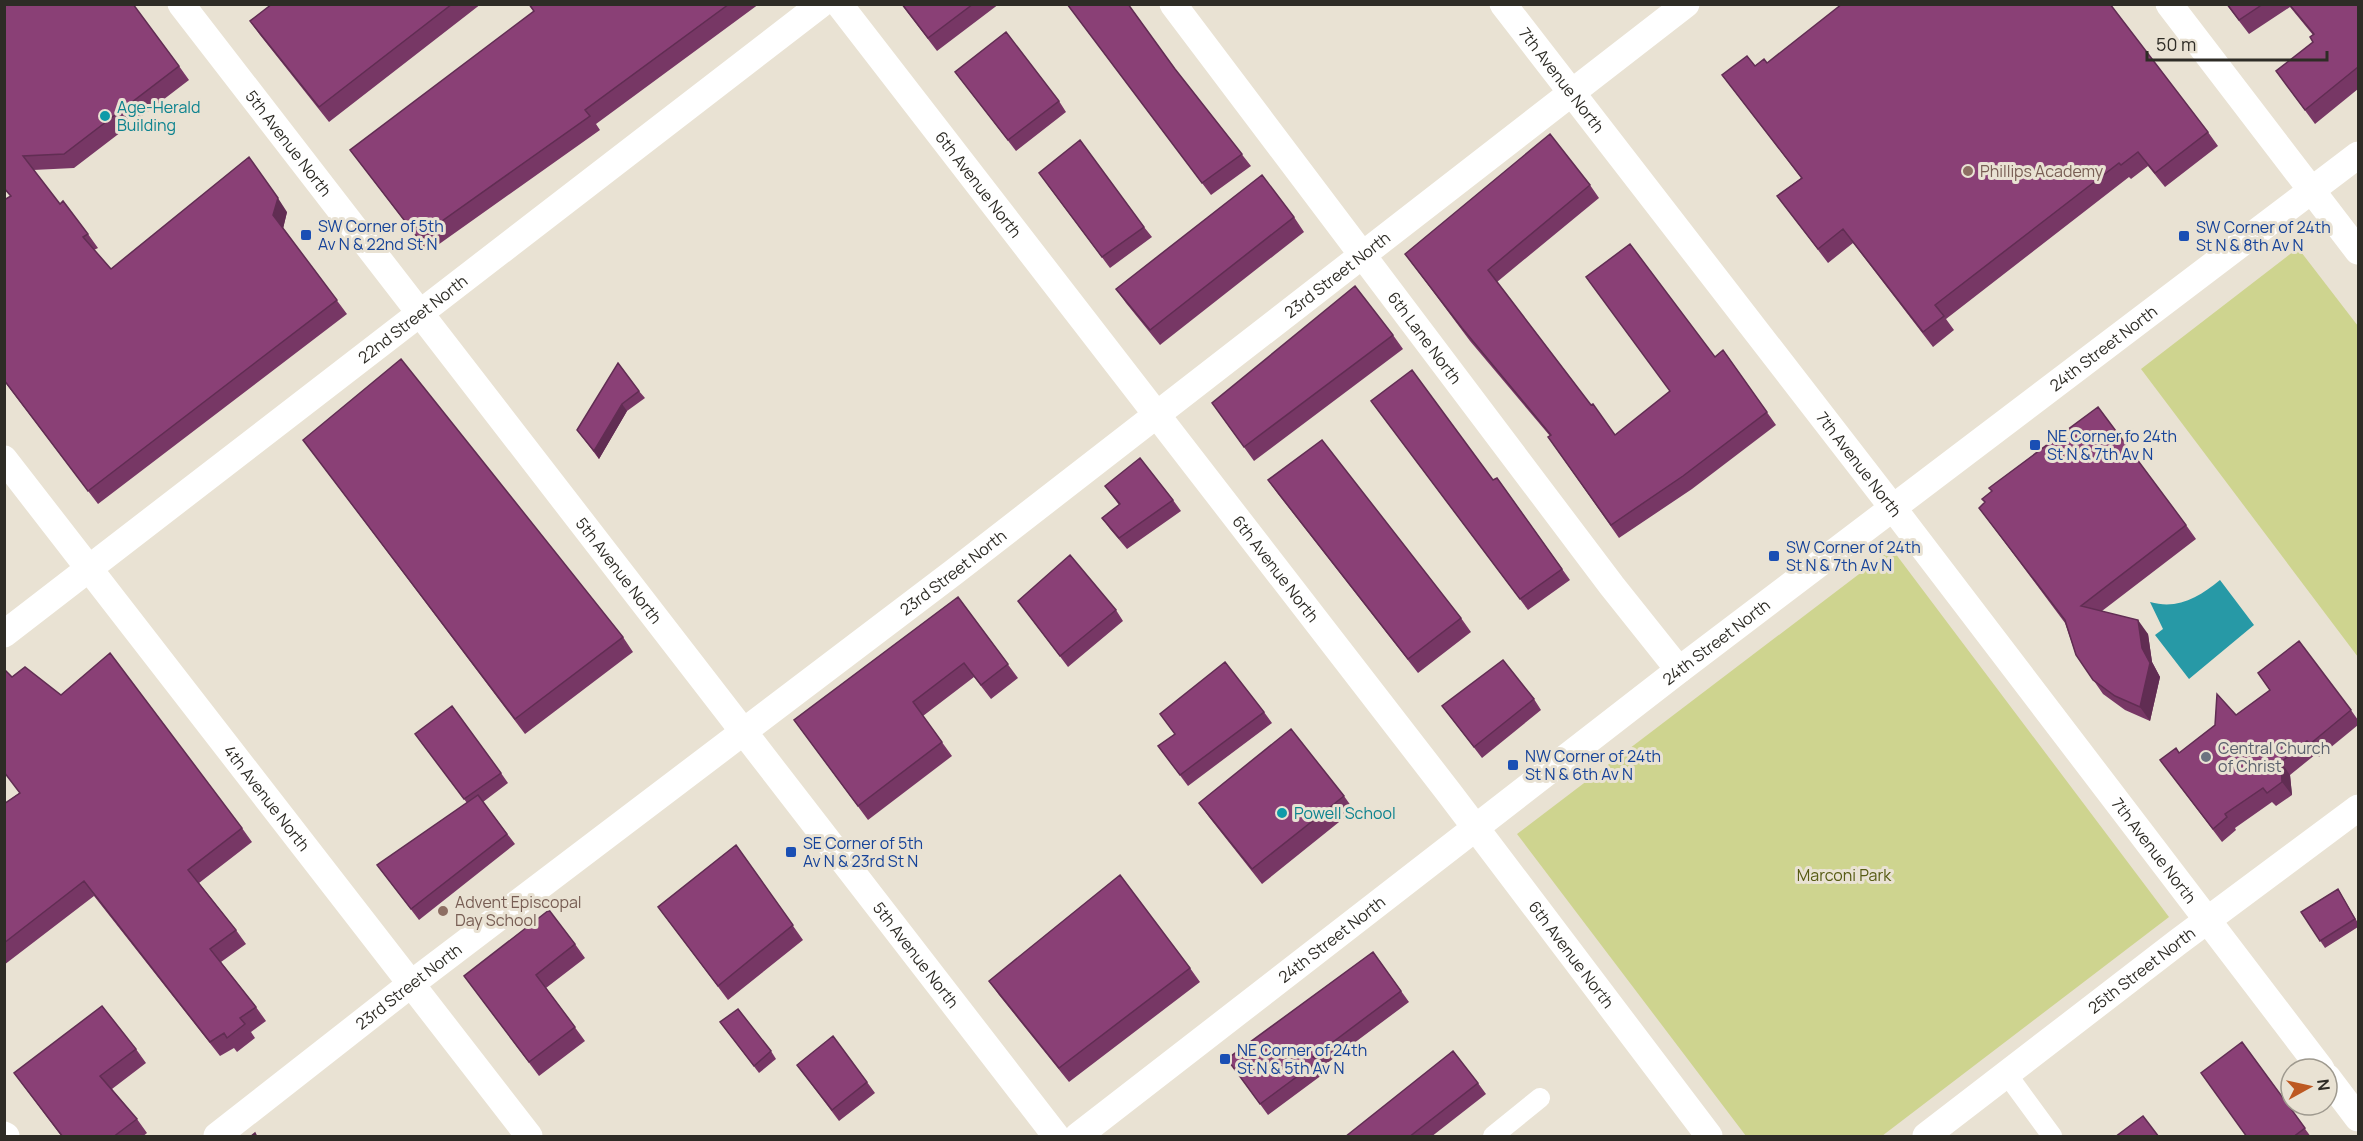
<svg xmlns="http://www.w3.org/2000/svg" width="2363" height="1141" font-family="Manrope,sans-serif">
<rect width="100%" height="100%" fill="#e9e2d3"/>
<path fill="#ced48f" d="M2298,248L2358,326V657L2141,369Z
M1892,549L2169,917L1882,1136H1746L1517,834Z"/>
<path fill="#2799a6" d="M2220,580L2254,625L2189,679L2155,635L2163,629L2150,602C2178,610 2199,597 2220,580Z"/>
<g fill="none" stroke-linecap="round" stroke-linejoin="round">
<path stroke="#fff" stroke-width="20" d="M2006,1073L2052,1136
M1493,1136L1540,1098"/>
<g stroke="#fff" stroke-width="27">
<path id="s1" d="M181,4L1056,1136"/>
<path id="s2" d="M839,4L1450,794L1709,1136"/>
<path id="s3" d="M1173,4L1612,586L1679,670"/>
<path id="s4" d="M1503,4L1893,508L2321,1069"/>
<path d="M2169,4L2358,251"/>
<path id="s5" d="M4,459L529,1136"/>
<path id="s6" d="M4,634L821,4"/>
<path d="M2327,1077L2358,1118"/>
<path d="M4,1135L6,1136"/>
<path id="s7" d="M217,1136L411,984L954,572L1686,4"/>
<path id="s8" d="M1078,1136L1679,670L2358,155"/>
<path id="s9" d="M1926,1136L2178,942L2358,808"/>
</g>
</g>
<path fill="#773765" d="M272,4H481L329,122L260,35L250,21Z
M528,4H759L596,124L600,130L428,252L350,150L534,12Z
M901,4H999L937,51Z
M1067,4H1128L1175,69L1251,166L1211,195Z
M2226,4H2358V89L2315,124L2276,71L2313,42V35L2290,7L2249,34Z
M4,5L179,66L189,80L74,168L33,170L60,204L88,234L98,248L94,250L111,269L287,212L283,228L347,314L98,504L4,381V200L10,196L4,189Z
M1767,63L2208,132L2218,146L2165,187L2148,166L2131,179L2129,177L1946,319L1954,330L1933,347L1853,243L1828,263L1777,196L1801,178L1722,75Z
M955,72L1059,101L1066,112L1016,151Z
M1047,184L1144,227L1152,237L1110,268Z
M1590,185L1599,198L1497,282L1591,405L1615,435L1723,350L1776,425L1692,489L1619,538L1548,437L1550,436L1470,341L1405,254Z
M1294,217L1304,232L1160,345L1126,303L1116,289Z
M1393,335L1403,349L1254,461L1212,403Z
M639,391L645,398L627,411L599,459L577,430Z
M1371,401L1493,480L1497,478L1570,580L1528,610Z
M303,440L623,637L633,652L525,734Z
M1268,480L1461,618L1471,632L1418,673L1278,494Z
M1105,486L1173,500L1181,511L1127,549L1110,529L1102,518L1119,505Z
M1979,508L2186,525L2196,539L2102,611L2148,634L2152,662L2160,677L2150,721L2125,710L2103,694L2076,655L2065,623Z
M958,597L1018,678L991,699L974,677L923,716L952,756L868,820L794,720Z
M1018,601L1116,610L1123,621L1068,667Z
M12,677L61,695L242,828L252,842L199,883L236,930L246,944L221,962L256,1007L266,1021L251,1032L255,1038L237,1052L234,1048L220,1056L94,896L4,965V804L19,793Z
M1534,699L1541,710L1482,758L1442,706Z
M2351,710L2358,720V725L2319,757L2316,754L2290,775L2292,795L2276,806L2272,802L2235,828L2236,830L2222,842L2160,760L2179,753L2236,715Z
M1264,712L1272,723L1188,786L1158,746L1175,734Z
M415,734L501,773L508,783L483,802L515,844L419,920L377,865L467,803Z
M1344,796L1354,810L1262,884L1209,817L1199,803Z
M736,845L803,940L728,1000L658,907Z
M2338,889L2358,923V927L2325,948L2301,912Z
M575,944L585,958L546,988L585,1041L539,1076L464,976Z
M1373,952L1409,1002L1322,1067L1326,1072L1268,1115L1227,1059Z
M1190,968L1200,982L1069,1082L999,995L989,981Z
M720,1022L771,1051L776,1059L759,1073Z
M2242,1042L2311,1137H2247Z
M136,1049L146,1063L112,1089L137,1119L147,1133L142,1137H62L14,1073Z
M797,1065L867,1082L875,1093L839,1121Z
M1478,1083L1486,1094L1431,1137H1345Z"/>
<path fill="#612d53" d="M278,198L287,212L283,229L273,215Z
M622,404L627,411L599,459L594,451Z
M2138,620L2148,634L2152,662L2160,677L2150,721L2140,707L2142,648Z
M2281,762L2290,775L2292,795L2282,782Z"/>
<path fill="#8a4076" stroke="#612d53" stroke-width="1.5" d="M6,4H133L179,66L64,154L23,156L60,204L63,201L88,234L83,237L111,269L249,157L278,198L273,215L337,300L88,491L4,380V200L11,196L4,188V5Z
M272,4H452L319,107L250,21Z
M529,4H729L585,110L590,116L418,238L350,150L534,11Z
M902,4H973L928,38Z
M1067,4H1128L1175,69L1242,154L1202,183Z
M1842,4H2110L2208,132L2155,173L2138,152L2121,165L2119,163L1935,305L1944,316L1923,332L1843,229L1818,249L1777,196L1802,178L1722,75L1747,56L1755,66L1764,59L1767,63Z
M2227,4H2263L2239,20Z
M2289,4H2358V67L2305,110L2276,71L2313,42L2310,37L2314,34Z
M1006,32L1059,101L1008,140L955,72Z
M1550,134L1590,185L1488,270L1591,405L1593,404L1615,435L1670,391L1586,277L1630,244L1715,357L1723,350L1767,412L1683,476L1611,525L1548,437L1551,435L1462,328L1405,254Z
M1080,140L1144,227L1102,257L1039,173Z
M1262,175L1294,217L1150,330L1116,289Z
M1355,286L1393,335L1244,447L1212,403Z
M401,359L623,637L515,719L303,440Z
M618,363L639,391L622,404L594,451L577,430Z
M1412,370L1493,480L1497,478L1562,569L1520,599L1371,401Z
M2098,407L2186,525L2081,606L2138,620L2142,648L2150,663L2140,707L2115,696L2093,680L2076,655L2065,620L1979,508L1985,502L1982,499L1992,491L1989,488Z
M1322,440L1461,618L1408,659L1268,480Z
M1140,458L1173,500L1119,538L1102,518L1120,504L1105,486Z
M1070,555L1116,610L1060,656L1018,601Z
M958,597L1008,664L981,685L964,663L913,702L942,742L858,806L794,720Z
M2299,641L2351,710L2310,744L2307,741L2281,762L2282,782L2267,793L2263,788L2225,814L2227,817L2213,829L2160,760L2176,748L2179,753L2215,725L2217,694L2236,715L2270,690L2258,673Z
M110,653L242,828L188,870L236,930L210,949L256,1007L240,1018L245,1024L227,1038L224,1033L210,1042L84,881L4,943V804L20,793L4,772V669L12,677L25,667L61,695Z
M1503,660L1534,699L1474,747L1442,706Z
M1225,662L1264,712L1180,775L1158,746L1175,734L1160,714Z
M452,706L501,773L464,799L415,734Z
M1291,729L1344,796L1252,869L1199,803Z
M478,795L507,834L411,909L377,865Z
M736,845L793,925L718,986L658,907Z
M1120,875L1190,968L1059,1068L989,981Z
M2338,889L2355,919L2320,941L2301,912Z
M549,910L575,944L536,975L575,1027L529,1062L464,976Z
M1373,952L1401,991L1313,1057L1318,1061L1260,1104L1227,1059Z
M102,1006L136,1049L100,1076L137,1119L113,1137H63L14,1073Z
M738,1009L771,1051L754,1066L720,1022Z
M833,1036L867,1082L832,1110L797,1065Z
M2242,1042L2305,1128L2293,1137H2247L2201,1073Z
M1453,1051L1478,1083L1409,1137H1345Z
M2143,1116L2159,1137H2115Z
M255,1133L257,1137H250Z"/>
<g fill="#0f9aa8" stroke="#e9e2d3" stroke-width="2">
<circle cx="105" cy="116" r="6"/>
<circle cx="1282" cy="813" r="6"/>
</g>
<g fill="#8d6e63" stroke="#e9e2d3" stroke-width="2">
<circle cx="1968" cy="171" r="6"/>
<circle cx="443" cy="911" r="6"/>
</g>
<g fill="#1a4fb4" stroke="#e9e2d3" stroke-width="2">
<rect x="300" y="229" width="12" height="12" rx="3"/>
<rect x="2178" y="230" width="12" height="12" rx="3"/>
<rect x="2029" y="439" width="12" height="12" rx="3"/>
<rect x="1768" y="550" width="12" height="12" rx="3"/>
<rect x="1507" y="759" width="12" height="12" rx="3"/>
<rect x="785" y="846" width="12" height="12" rx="3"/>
<rect x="1219" y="1053" width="12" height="12" rx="3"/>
</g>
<circle fill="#6b7280" stroke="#e9e2d3" stroke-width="2" cx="2206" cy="757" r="6"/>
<g text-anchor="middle" stroke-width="6" stroke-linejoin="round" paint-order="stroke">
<g font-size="16" fill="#2e2c26" stroke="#e9e2d3">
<text dy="6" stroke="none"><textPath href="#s4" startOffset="96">7th Avenue North</textPath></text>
<text dy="6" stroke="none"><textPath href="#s1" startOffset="176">5th Avenue North</textPath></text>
<text dy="6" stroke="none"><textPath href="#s2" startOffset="228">6th Avenue North</textPath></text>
<text dy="6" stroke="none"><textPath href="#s7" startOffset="1413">23rd Street North</textPath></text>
<text dy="6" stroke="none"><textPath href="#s6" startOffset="516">22nd Street North</textPath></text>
<text dy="6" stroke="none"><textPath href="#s3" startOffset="418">6th Lane North</textPath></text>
<text dy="6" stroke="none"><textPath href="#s8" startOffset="1293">24th Street North</textPath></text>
<text dy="6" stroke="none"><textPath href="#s4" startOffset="582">7th Avenue North</textPath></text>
<text dy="6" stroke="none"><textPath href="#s2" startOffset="714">6th Avenue North</textPath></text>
<text dy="6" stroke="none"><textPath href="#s1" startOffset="716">5th Avenue North</textPath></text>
<text dy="6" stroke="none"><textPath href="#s7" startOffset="927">23rd Street North</textPath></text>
<text dy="6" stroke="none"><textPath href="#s8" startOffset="807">24th Street North</textPath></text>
<text dy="6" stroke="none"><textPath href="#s5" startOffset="429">4th Avenue North</textPath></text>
<text dy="6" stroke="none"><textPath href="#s4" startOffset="1068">7th Avenue North</textPath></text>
<text dy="6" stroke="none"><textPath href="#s8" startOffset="321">24th Street North</textPath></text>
<text dy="6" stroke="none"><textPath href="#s1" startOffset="1202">5th Avenue North</textPath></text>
<text dy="6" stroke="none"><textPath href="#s2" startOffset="1200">6th Avenue North</textPath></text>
<text dy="6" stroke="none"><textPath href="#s9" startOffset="272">25th Street North</textPath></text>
<text dy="6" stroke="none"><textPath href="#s7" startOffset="243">23rd Street North</textPath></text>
</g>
<g font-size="16" fill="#0d838f" stroke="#e9e2d3" text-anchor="start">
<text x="117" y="113">Age-Herald<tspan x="117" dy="18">Building</tspan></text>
<text x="1294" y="819">Powell School</text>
</g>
<g font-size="16" fill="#785e54" stroke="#e9e2d3" text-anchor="start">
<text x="1980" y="177">Phillips Academy</text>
<text x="455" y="908">Advent Episcopal<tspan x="455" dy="18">Day School</tspan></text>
</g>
<g font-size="16" fill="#164399" stroke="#e9e2d3" text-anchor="start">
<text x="318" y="232">SW Corner of 5th<tspan x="318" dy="18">Av N &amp; 22nd St N</tspan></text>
<text x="2196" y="233">SW Corner of 24th<tspan x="2196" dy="18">St N &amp; 8th Av N</tspan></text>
<text x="2047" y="442">NE Corner fo 24th<tspan x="2047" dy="18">St N &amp; 7th Av N</tspan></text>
<text x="1786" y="553">SW Corner of 24th<tspan x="1786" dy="18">St N &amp; 7th Av N</tspan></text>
<text x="1525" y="762">NW Corner of 24th<tspan x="1525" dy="18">St N &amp; 6th Av N</tspan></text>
<text x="803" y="849">SE Corner of 5th<tspan x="803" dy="18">Av N &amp; 23rd St N</tspan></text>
<text x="1237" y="1056">NE Corner of 24th<tspan x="1237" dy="18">St N &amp; 5th Av N</tspan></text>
</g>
<g font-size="16" fill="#5b616d" stroke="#e9e2d3" text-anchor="start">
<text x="2218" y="754">Central Church<tspan x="2218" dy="18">of Christ</tspan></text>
</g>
<g font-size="16" fill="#575b13" stroke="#e9e2d3">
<text x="1844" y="881">Marconi Park</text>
</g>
</g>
<rect width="2363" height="1141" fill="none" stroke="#2e2c26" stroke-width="12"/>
<g transform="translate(2309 1087) rotate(82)"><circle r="28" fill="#e9e2d3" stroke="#9e998e" stroke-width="1.5"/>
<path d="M0-4.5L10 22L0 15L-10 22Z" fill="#bd5922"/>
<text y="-9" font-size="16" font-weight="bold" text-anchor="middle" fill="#2e2c26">N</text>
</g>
<path d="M2147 51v9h180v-9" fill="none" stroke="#2e2c26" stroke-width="3"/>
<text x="2156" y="51" font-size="18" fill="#2e2c26" stroke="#e9e2d3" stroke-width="4.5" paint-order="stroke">50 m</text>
</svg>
